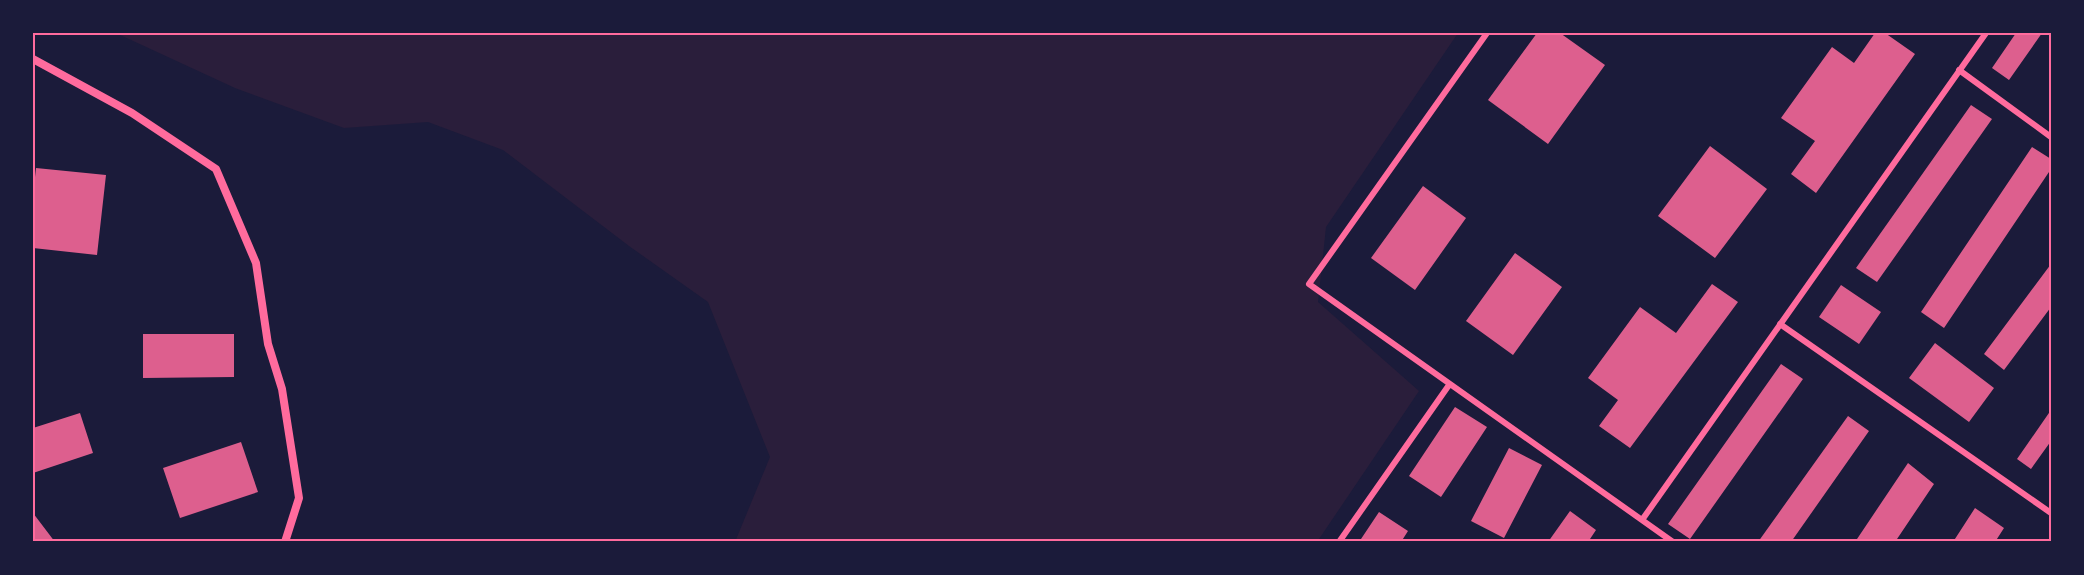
<svg xmlns="http://www.w3.org/2000/svg" width="2084" height="575" font-family="'Public Sans',sans-serif">
<rect width="100%" height="100%" fill="#1b1b3a"/>
<path fill="#2a1e3b" d="M116,33H1458L1326,227L1318,302L1419,391L1317,542H735L770,457L708,302L629,246L503,150L428,122L344,128L235,88Z"/>
<path fill="#dd5f8e" d="M1537,33H1560L1605,65L1548,144L1488,100Z
M1875,33H1885L1915,54L1816,193L1791,174L1815,141L1781,118L1832,47L1854,63Z
M2016,33H2042L2009,80L1992,68Z
M1971,105L1992,119L1877,282L1856,268Z
M1710,146L1767,189L1715,258L1658,216Z
M2032,147L2051,159V169L1944,328L1921,312Z
M36,168L106,175L97,255L33,248V195Z
M1423,186L1466,218L1415,290L1371,258Z
M1515,253L1562,287L1513,355L1466,321Z
M2051,264V307L2004,370L1984,354Z
M1712,284L1738,302L1630,448L1599,426L1618,400L1588,378L1640,307L1676,333Z
M1841,285L1881,312L1859,344L1819,317Z
M143,334H234V377L143,378Z
M1935,343L1994,388L1969,422L1909,378Z
M1781,364L1803,379L1690,539L1668,524Z
M1455,407L1487,427L1441,497L1409,476Z
M2051,410V441L2031,469L2017,459Z
M80,413L93,453L33,473V428Z
M1848,416L1869,431L1791,542H1758Z
M241,442L258,492L180,518L163,468Z
M1509,448L1542,465L1504,538L1471,521Z
M1908,463L1934,484L1895,542H1855Z
M1975,508L2004,528L1995,542H1953Z
M1570,511L1596,530L1588,542H1548Z
M1379,512L1408,531L1401,542H1359Z
M33,513L55,542H33Z"/>
<g fill="none" stroke-linecap="round" stroke-linejoin="round">
<path stroke="#ff6b9d" stroke-width="6" d="M1487,33L1309,284L1673,542
M1959,70L2051,137
M1780,324L2051,513
M1642,520L1986,33
M1339,542L1449,385"/>
<path stroke="#ff6b9d" stroke-width="8" d="M33,59L132,113L216,169L256,263L268,344L282,389L299,498L285,542"/>
</g>
<rect width="2084" height="575" fill="none" stroke="#1b1b3a" stroke-width="69"/>
<rect x="34" y="34" width="2016" height="506" fill="none" stroke="#ff6b9d" stroke-width="2"/>
</svg>
